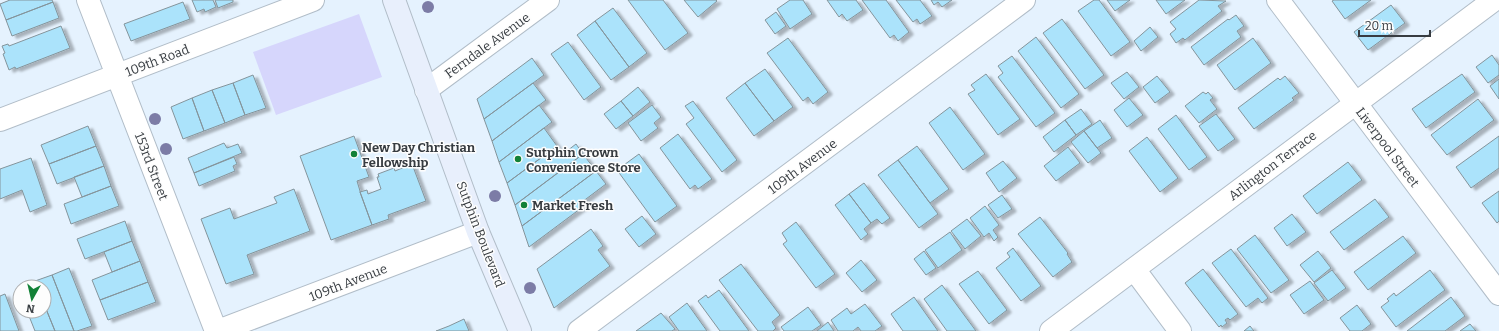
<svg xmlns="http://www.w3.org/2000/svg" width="1499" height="331" font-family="Bitter,serif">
<defs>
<filter id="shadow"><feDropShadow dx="4.5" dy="2.5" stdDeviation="1" flood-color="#0004"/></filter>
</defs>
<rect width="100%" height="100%" fill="#e5f2fe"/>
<path fill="#d6d6fc" d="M359,14L382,77L276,115L253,52Z"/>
<path fill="#abe3fb" stroke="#84949b" filter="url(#shadow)" d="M10,0H52L53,2L6,20L0,4Z
M192,0H213L216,7L205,12L204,9L197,12Z
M215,0H233V2L218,8Z
M628,0H663L688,33L665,50Z
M684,0H716L717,1L698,17Z
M790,0H803L812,14L790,29L777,9Z
M827,0H856L863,10L847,21L842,14L839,17Z
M862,0H886L909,32L898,41L894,35L890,38Z
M896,0H920L932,16L920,24L917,19L913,22Z
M931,0H952L942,7L938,2L934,5Z
M1094,0H1099L1130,42L1111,56L1078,11Z
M1107,0H1130L1115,11Z
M1156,0H1185L1166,14Z
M1199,0L1226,1L1218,6L1222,11L1185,40L1183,38L1176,43L1170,34L1176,29L1170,22Z
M1334,0H1371L1345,19L1332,1Z
M53,2L59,18L12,36L6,20Z
M183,2L190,19L131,41L124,24Z
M1391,5L1405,23L1368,50L1354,32Z
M613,8L647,53L629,67L595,21Z
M776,12L786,26L775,34L765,20Z
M1236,15L1244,26L1237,31L1241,37L1204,65L1191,47L1228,19L1229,20Z
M1062,19L1104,75L1085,89L1043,33Z
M595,21L629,67L611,80L577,35Z
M61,26L70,48L16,69L15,67L9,70L3,54L5,53L2,46L8,44L9,46Z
M1150,27L1158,37L1141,51L1134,41Z
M1036,37L1079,94L1061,108L1018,51Z
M788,38L828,92L813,104L808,97L803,101L767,53Z
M1253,38L1271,63L1235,90L1217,65Z
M568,42L601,87L584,100L551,54Z
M1492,55L1499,65V75L1488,83L1476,67Z
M1012,56L1055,113L1036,127L998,77L1003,73L998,66Z
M532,58L544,75L484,119L477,99Z
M765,69L793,107L774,121L745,83Z
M1127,72L1139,87L1124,99L1111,83Z
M986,74L1020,119L998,135L968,94L975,90L971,85Z
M1462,74L1475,92L1426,128L1412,109Z
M253,75L266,108L245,115L233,83Z
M1157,76L1170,92L1155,103L1143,87Z
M1285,76L1299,93L1292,98L1294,100L1254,129L1238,108L1278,78L1280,80Z
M1499,79V99L1490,86Z
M233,83L245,115L225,123L212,90Z
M533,83L546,100L492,141L484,119Z
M745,83L774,121L754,136L726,98Z
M638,87L650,102L633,116L621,101Z
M212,90L225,123L204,131L192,98Z
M1203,92L1206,94L1208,92L1213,98L1210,100L1217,109L1199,123L1185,106Z
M192,98L204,131L183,139L171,107Z
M1129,98L1143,115L1127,127L1114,110Z
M1478,99L1494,120L1447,155L1431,135Z
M621,101L633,116L616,129L604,114Z
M693,101L737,160L722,172L686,124L694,118L685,106Z
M539,105L552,122L499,162L492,141Z
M652,105L661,117L654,123L658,128L641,141L628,123Z
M950,107L985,154L963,170L929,123Z
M1081,109L1092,124L1076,135L1065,120Z
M1216,114L1235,139L1218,151L1199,126Z
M1176,115L1207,157L1189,170L1158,129Z
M1065,120L1076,135L1054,152L1043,137Z
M1100,120L1112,138L1097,148L1084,131Z
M88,126L96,146L49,164L41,145Z
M544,128L557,146L507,183L499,162Z
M1084,131L1101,153L1088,163L1071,142Z
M678,134L712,179L698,189L695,185L690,189L660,148Z
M354,136L369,177L357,181L360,191V192L372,225L331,240L300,156Z
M1499,136V168L1471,188L1456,167Z
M1147,137L1178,178L1160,192L1129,151Z
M224,143L227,148L238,144L242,153L194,173L188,158Z
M576,144L583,154L515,205L507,183L557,146L563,154Z
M96,146L104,166L57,184L49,164Z
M917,146L949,189L930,203L898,160Z
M1068,147L1080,163L1056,181L1044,166Z
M583,154L596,171L522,226L515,205Z
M639,154L677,206L655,222L617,170Z
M234,157L237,164L233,166L235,171L199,186L194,173Z
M31,158L47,205L30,212L22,190L0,199V169Z
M898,160L938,214L919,228L878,175Z
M1003,161L1017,178L999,192L986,173Z
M1348,162L1362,180L1317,214L1303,196Z
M412,164L426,201L388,215L389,219L372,225L360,192L367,190L368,194L381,189L377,177H379L378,174L394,168L395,171Z
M104,166L111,186L82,197L74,177Z
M596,171L606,184L582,202L584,206L529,247L522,226Z
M864,183L890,218L882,224L877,219L871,223L849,194Z
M111,186L119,206L71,224L64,204Z
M294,189L310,231L247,255L254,274L226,284L201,219L230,208L234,219L277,203L274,197Z
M1499,191V221L1497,223L1482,203Z
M849,194L871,223L864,229L868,234L861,240L835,205Z
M1002,195L1012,209L998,218L988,205Z
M1375,199L1389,217L1344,250L1330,232Z
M985,206L999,225L993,230L998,237L994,241L989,233L984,237L970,218Z
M1292,214L1306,232L1287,246L1274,228Z
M642,216L656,234L639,247L625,229Z
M1040,217L1068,253L1067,254L1072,262L1053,277L1018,234Z
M967,219L981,236L965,249L951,231Z
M125,221L132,241L85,259L77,239Z
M796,222L835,274L816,288L783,244L787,241L782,233Z
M591,229L603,246L598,250L610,266L554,308L537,269Z
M950,232L962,250L938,268L925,250Z
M1255,235L1289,280L1271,293L1237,249Z
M1403,236L1416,253L1368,290L1354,272Z
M132,241L140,261L112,272L104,252Z
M1013,248L1041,286L1021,301L996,268L1010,257L1007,253Z
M1231,249L1268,298L1262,303L1258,298L1246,307L1212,263Z
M924,251L936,268L926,275L914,259Z
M1318,251L1331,268L1314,282L1300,265Z
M861,260L877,280L862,292L846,273Z
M140,261L148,282L100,300L92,280Z
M741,264L780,315L772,322L776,328L773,331H758L719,280Z
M69,268L92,326L77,331H74L52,275Z
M1203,269L1238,314L1230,320L1228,318L1225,320L1227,323L1222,327L1221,325L1219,327L1185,283Z
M1332,270L1346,288L1328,301L1314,283Z
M1430,270L1445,290L1396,327L1381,307L1389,301L1387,299L1394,293L1396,296Z
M978,271L1007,310L989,324L959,284Z
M52,275L74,331H55L44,304V287H38L35,281Z
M35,281L38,287H21Z
M1310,281L1324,300L1304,314L1290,295Z
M148,282L156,302L108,320L100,300Z
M942,285L976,331H947L924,299Z
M719,290L749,331H720L698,301L706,295L708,298Z
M5,294L19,331H0V296Z
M914,297L938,331H903L891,314Z
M1451,297L1465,316L1445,331H1407Z
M687,303L707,331H679L669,317Z
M44,304L55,331H35L27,311H44Z
M865,304L882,326L875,331H861L858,327L853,331H838L831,320L847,308L851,314Z
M1357,305L1371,324L1362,331H1350L1340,318Z
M808,307L821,325L812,331H784L781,327Z
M661,313L675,329L672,331H636Z
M464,319L469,331H436L449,326Z
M828,322L834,331H817Z
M1470,324L1476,331H1460Z
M1250,326L1254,331H1244Z"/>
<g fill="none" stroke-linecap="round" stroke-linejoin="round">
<defs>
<path id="minor" d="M88,0L216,331
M1278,0L1499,294
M426,90L548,0
M0,120L313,0
M1134,269L1180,331
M218,331L478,232
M579,331L1024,0
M1051,331L1494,0"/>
<path id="secondary" d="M394,0L478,232L520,331"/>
</defs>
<use href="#minor" stroke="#b1bdc8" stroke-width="24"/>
<use href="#secondary" stroke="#b1bdc8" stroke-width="24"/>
<use href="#minor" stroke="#fff" stroke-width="22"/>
<use href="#secondary" stroke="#e8effc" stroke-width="22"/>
</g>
<g fill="#7c7ca6">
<circle cx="428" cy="7" r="6"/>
<circle cx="155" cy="119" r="6"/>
<circle cx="166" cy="149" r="6"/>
<circle cx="495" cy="196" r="6"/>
<circle cx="530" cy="288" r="6"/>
</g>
<g fill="#138137" stroke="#fdfdfd" stroke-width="1.5">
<circle cx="354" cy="154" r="4"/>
<circle cx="518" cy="159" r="4"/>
<circle cx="524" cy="205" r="4"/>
</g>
<g text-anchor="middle" stroke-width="3" stroke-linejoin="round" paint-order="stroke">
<g font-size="13" fill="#373c41" stroke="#fdfdfd">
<text transform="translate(487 45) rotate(-36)" y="5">Ferndale Avenue</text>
<text transform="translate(157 60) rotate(-21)" y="5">109th Road</text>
<text transform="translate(1388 147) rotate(53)" y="5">Liverpool Street</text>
<text transform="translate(1272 165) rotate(-37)" y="5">Arlington Terrace</text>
<text transform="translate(152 166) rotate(69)" y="5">153rd Street</text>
<text transform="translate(802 166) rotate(-37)" y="5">109th Avenue</text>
<text transform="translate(481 234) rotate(69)" y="5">Sutphin Boulevard</text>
<text transform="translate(348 282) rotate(-21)" y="5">109th Avenue</text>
</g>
<g font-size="13" font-weight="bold" fill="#373c41" stroke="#fdfdfd" text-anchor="start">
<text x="362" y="152">New Day Christian<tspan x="362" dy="15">Fellowship</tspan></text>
<text x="526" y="157">Sutphin Crown<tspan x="526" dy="15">Convenience Store</tspan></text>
<text x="532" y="210">Market Fresh</text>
</g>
</g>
<g transform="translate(32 299) rotate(188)"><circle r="19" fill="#fdfdfd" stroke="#aeb0b2"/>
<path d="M0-3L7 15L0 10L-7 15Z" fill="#138137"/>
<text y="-6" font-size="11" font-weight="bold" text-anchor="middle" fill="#373c41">N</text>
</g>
<path d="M1359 30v6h71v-6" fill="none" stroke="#373c41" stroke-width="2"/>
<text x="1365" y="30" font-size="12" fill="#373c41" stroke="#fdfdfd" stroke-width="3" paint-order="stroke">20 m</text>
</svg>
